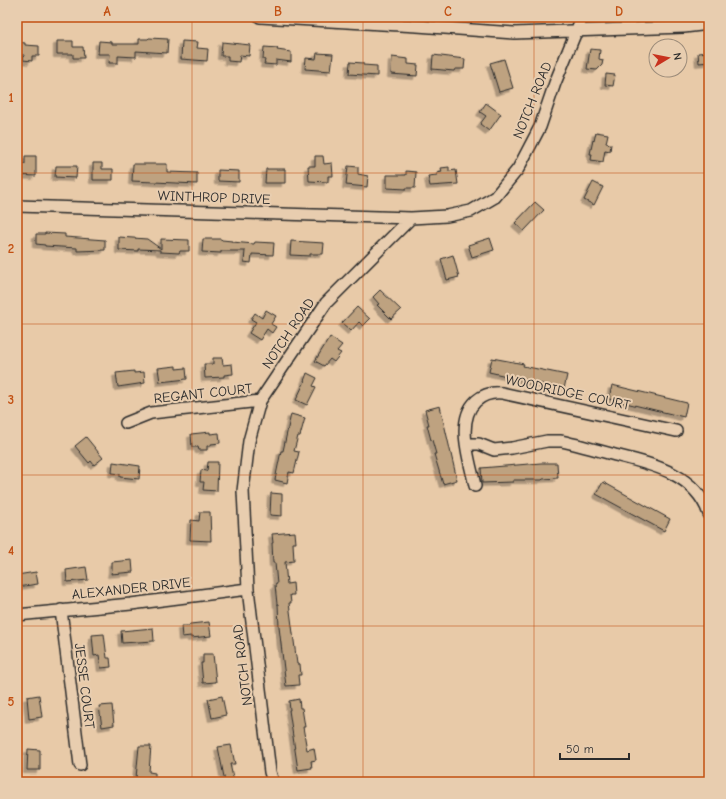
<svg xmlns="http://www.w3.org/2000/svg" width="726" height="799" font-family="'Comic Neue',sans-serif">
<defs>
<filter id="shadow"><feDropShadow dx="-3.5" dy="3.5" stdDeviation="0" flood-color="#0004"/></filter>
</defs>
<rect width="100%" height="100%" fill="#e8caa8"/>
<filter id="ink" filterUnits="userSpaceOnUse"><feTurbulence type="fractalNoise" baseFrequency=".025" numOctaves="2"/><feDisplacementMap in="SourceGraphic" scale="8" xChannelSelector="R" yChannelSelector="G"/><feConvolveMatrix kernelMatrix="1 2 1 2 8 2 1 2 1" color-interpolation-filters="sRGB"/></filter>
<g filter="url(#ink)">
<path fill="#bea280" stroke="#2b2b2b" filter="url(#shadow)" d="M149,38L168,39L167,53L136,51V57L118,56V63H109L110,54H98L99,41L112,42V44H139V39H148Z
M57,41H73V47H83L84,58H73V54H57Z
M182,41L198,42L197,48L208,49L207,61L181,59Z
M17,42L25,43V45L39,46V56H32V61L23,60L24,55H17Z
M222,42L250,45L249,56L240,55L239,62L228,61V56H221Z
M264,47L278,48L277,50L291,52V62L276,60V65L264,64L265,60L263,59Z
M590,49L600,50L599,59L603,60L602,65L597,70L587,69Z
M709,52V62L699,63L698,53Z
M317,53L333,54L331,71L305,69L306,58L316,59Z
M433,55L465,59L464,69H455L454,71L432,69Z
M392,57L408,59V64L418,65L417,76L391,74Z
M504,59L513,88L499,92L490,63Z
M350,62L363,63V65L377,66V76L349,74Z
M606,74L615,75L613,86L605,85Z
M486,103L501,114L489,131L480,124L486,116L480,112Z
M596,132L608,134L606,143L611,144L610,151L605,150L603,162L591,160L592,154H590L593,140L594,141Z
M25,156H36V176L17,175V164H25Z
M315,156H323L324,164L332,163L333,176H328V182L309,181L308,166H315Z
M93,163H102V169H113V180H93Z
M133,164H167V172L197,173V184L132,181Z
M56,166H77L76,178L55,177Z
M348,166L358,167V174L368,176L367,187L346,185Z
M449,167V171L456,170L458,184L430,186L428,176L437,175V173L442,172L441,168Z
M266,169H285V183H265Z
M218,170L239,171V182L218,181Z
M406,171L416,172L415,188H406V189L387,188V175H406Z
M593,182L603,187L594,205L584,200Z
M535,202L544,210L524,231L515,223Z
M45,233L65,234V237L105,240V250L77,251V248L45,246V245L36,244V234H45Z
M119,237L147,239L161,249V239L189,240V251H180L179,253L160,252V250L138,249V251L119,250Z
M490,238L494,250L472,257L468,245Z
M203,239H221L222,240L232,241V242L254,244L255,242L274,243L273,255L252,254L251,263L244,262L245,251H221V253L202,252Z
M291,241L324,243L323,254H310V256L290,255Z
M453,255L459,277L447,280L441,259Z
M380,290L401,310L391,319L377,305L379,304L373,297Z
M357,307L370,319L363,326L359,322L351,331L342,323Z
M266,310L276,316L271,324L276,327L272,333L267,329L260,340L249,333L256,322L251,319L255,313L262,318Z
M330,337L342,345L337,351L341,353L334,362L330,359L324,366L315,361Z
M213,358H222L223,365L232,364L233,374L224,375V377L205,378L204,364H213Z
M492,358L524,364L523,366L567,375L564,389L489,372Z
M176,366V369L186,368L187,379L160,382L158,368Z
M134,371V373L144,372L145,383L118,387L116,373Z
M307,373L317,378L313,386L316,387L307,405L296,400L305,381H304Z
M612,385L687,403L684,417L609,399Z
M440,406L457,480L443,484L434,454H436L432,440H431L427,425H429L425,410Z
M291,414L305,418L300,436H298L294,451L299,452L294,473L289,472L287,483L275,480L281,451H283Z
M210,432V434L219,433L220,443L211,444V446H207V450H199L198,447H192L191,434Z
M86,437L103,458L94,465L91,461L89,463L75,446Z
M113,462L140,466L139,479L120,477V474L112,473Z
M208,462H218L217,491L203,490L204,482H200L201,470L207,471Z
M541,463H557L558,478L543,479L542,480H513V482L482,483L481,468Z
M603,482L670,519L664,531L596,494Z
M271,493L282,494V516L270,515Z
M200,512H210L211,541L190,540L191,520L199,521Z
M295,532L296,543H293L294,561L285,562L287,584L293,583L294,595H290L291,603H289L297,664H300L301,675H298L299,685L286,686L279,627L278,604H277L275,585L277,584L275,563H273L272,543H273L272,534Z
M132,560L133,572L111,574L112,569V562Z
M86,567L88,580L67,582L66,570Z
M36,572L38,584L17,587V575Z
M209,622L211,636L191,638V636L182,637L181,626H189L190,624Z
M153,628L154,641L122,643L121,631Z
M104,634L107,658H110L111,667L101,668L99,655L94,656L92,635Z
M203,654H213L216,682L203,683L201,663H203Z
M39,695L42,717L29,719L27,697Z
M222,696L226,715L212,718L208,699Z
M299,699L300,708H302L305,727H303L307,750L314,748L316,760L311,761L312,768L298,770L289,710H290L289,701Z
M112,705L114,725L102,727L99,706Z
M231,745L235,764H230L234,782H225L218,747Z
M139,746H151L149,772L155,773V780L136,778Z
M28,749L40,750V770H27Z"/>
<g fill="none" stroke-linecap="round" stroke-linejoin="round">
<defs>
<path id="minor" d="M260,17L417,26L514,33L684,27L709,24
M17,206L411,218
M126,423L151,413L260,401
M466,444H479L494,450L512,448L547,441H561C579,445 597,450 615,455C651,464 695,473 709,514
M475,486C470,461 455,421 476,401C484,394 492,392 502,393L676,431
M61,610L80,765
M17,615L131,604L248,589
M273,782L270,772L248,589L243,491L249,441L260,401L326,303L411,218L447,216L471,211L495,197L518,169L540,127L555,83L582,17"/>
</defs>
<use href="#minor" stroke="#2b2b2b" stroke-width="14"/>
<use href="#minor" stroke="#e8cdaf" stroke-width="11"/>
</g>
</g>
<path fill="none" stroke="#c25012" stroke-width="1" stroke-opacity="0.55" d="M192,17V782M363,17V782M534,17V782M17,173H709M17,324H709M17,475H709M17,626H709"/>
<g text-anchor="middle" stroke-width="4" stroke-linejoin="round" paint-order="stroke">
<g font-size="14" fill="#2b2b2b" stroke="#e8cdaf">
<text transform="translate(532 100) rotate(-68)" y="5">NOTCH ROAD</text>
<text transform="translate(214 197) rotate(2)" y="5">WINTHROP DRIVE</text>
<text transform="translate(288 333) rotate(-56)" y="5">NOTCH ROAD</text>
<text transform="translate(568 392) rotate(12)" y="5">WOODRIDGE COURT</text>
<text transform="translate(203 393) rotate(-6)" y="5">REGANT COURT</text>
<text transform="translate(131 588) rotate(-6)" y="5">ALEXANDER DRIVE</text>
<text transform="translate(242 665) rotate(-97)" y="5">NOTCH ROAD</text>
<text transform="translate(85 686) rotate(83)" y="5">JESSE COURT</text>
</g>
</g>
<rect width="726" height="799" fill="none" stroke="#e8cdaf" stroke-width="44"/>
<g transform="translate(668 58) rotate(80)"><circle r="19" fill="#e8cdaf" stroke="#9c8c7a"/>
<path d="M0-3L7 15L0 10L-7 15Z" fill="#c8321e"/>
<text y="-6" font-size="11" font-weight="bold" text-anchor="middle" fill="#2b2b2b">N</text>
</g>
<path d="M560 753v6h69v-6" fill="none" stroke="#2b2b2b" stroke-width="2"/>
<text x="566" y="753" font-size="12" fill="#2b2b2b" stroke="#e8cdaf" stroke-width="3" paint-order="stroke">50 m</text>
<rect x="22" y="22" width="682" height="755" fill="none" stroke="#c25012" stroke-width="1.5"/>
<g font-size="13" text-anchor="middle" font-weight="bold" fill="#c25012">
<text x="107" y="16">A</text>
<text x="278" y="16">B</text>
<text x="448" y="16">C</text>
<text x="619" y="16">D</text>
<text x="11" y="102">1</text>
<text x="11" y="253">2</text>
<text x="11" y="404">3</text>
<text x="11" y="555">4</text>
<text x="11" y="706">5</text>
</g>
</svg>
